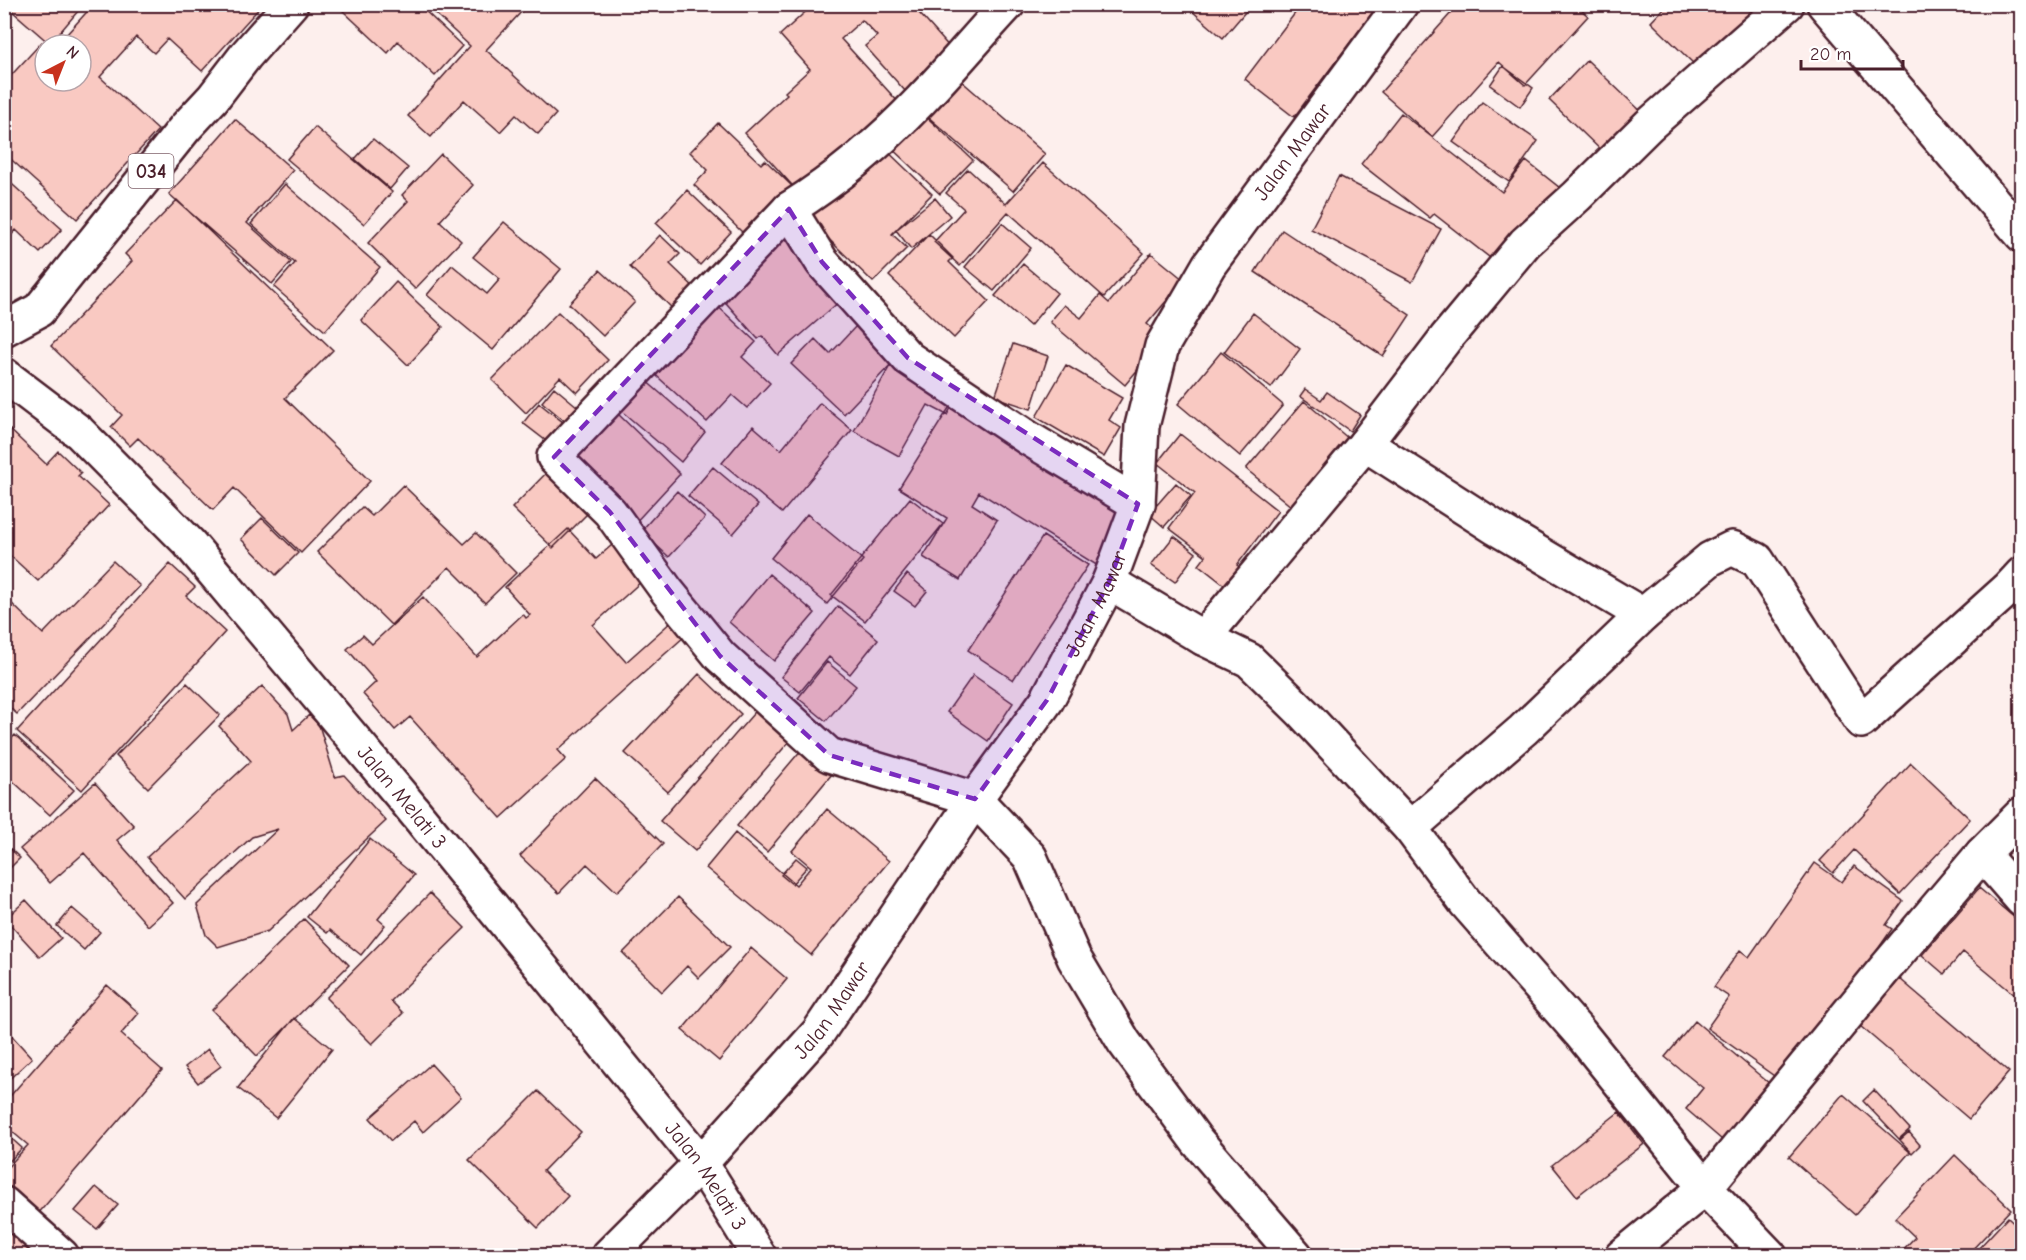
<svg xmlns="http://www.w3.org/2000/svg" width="2026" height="1260" font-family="'Comic Neue',sans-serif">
<rect width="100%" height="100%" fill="#fdefed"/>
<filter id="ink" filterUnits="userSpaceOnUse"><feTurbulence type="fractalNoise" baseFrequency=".0167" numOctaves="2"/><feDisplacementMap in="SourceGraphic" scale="12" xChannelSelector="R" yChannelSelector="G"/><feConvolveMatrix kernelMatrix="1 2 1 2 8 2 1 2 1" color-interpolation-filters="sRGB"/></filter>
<g filter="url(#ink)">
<path fill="#f9c9c2" stroke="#4a1f2b" stroke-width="1.5" d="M4,4H84L50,44Z
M94,4H263L202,71L167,39L154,53L136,37L100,77L158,130L77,219L4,153V83L42,42L45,45V81H81V45H57Z
M348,4H418L462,46L435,76L398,41L388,53L342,10Z
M425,4H517L523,10L486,50L556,114L538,134L516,115L500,132L464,100L431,137L408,116L470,46Z
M814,4H911L952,50L906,92L865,46L877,36L862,20L841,39L900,104L800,194L745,133L787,94L785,92L810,69L780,35Z
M1184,4H1252L1223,38Z
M1302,4H1379L1294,117L1245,79Z
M1459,4H1575L1588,16L1525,85L1499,62L1432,137L1381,92Z
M1668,4H1760L1698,68L1651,22Z
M1587,60L1647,117L1609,158L1549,100Z
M1503,66L1533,88L1520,107L1490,85Z
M958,78L1045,154L1013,191L926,115Z
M1482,102L1538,141L1509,182L1453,142Z
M919,110L973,160L940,194L887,144Z
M1401,113L1502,192L1526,161L1560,188L1535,221L1503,268L1434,214L1430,218L1361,164Z
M235,119L293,170L247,223L291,262L272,284L169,194Z
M718,123L761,164L765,160L793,187L745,235L694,185L708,170L690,152Z
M315,127L392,192L364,224L287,159Z
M373,139L408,168L390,189L355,159Z
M881,145L932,194L892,234L907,248L873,282L808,219Z
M441,154L473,185L440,221L461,241L415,289L368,243L408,201L402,195Z
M1043,163L1144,253L1104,297L1008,212L960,266L934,242L964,209L946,193L968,169L1006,204Z
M1339,176L1441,229L1412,282L1311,229Z
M4,177L62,229L40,253L16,230L4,243Z
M285,184L380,267L325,331L274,287L295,263L251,224Z
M687,190L731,232L700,265L656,223Z
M935,198L950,216L911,249L896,230Z
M177,200L333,350L285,398L370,481L301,553L234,488L213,510L138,438L130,446L111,427L122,415L51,346L132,261L125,254Z
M504,222L561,269L493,350L427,295L452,265L487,294L500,279L473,257Z
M785,223L848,294L778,355L762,336L758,339L712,287Z
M1002,223L1031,248L994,291L965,267Z
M1282,230L1410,315L1383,356L1255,272Z
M929,234L953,258L949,262L989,301L954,338L889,276Z
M660,235L680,254L670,264L699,292L678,314L630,267Z
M1151,253L1184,280L1147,324L1164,338L1125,385L1050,322L1064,305L1081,318L1100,295L1109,303Z
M1023,264L1057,293L1030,326L995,296Z
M600,270L635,302L603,336L569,304Z
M396,282L443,327L408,365L361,320Z
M710,299L756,342L742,357L770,383L747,408L732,395L707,422L647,367Z
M558,312L608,360L577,393L560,377L526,413L492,380Z
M1253,313L1300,349L1271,388L1224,352Z
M856,326L894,361L844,414L791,364L815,339L830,354Z
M1013,344L1048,356L1031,409L995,397Z
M1221,352L1283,405L1240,456L1178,404Z
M891,364L955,401L947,415L928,405L899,456L854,431Z
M1066,365L1122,398L1109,420L1121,428L1104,457L1036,417Z
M637,373L705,432L681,462L612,403Z
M554,387L584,412L572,427L542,402Z
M1305,389L1321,400L1327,392L1360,415L1350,431L1300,396Z
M1304,401L1349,439L1292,507L1246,469Z
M539,403L569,427L554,447L523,423Z
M820,403L852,430L782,513L722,463L753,426L781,450Z
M952,403L1130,514L1098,566L979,492L972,504L997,520L960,580L923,557L947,518L899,488Z
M616,412L680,474L633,525L568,463Z
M4,424L46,464L58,451L81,473L78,476L109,505L38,581L4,550V537L10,531L4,526Z
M1180,434L1278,511L1237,565L1252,576L1237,595L1199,565L1206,556L1169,528L1195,493L1157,463Z
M555,464L597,504L553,548L512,508Z
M713,467L758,505L733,534L688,496Z
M1176,483L1191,496L1164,527L1149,514Z
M403,485L464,544L476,533L516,573L485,603L449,567L391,625L317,552L362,507L372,516Z
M677,491L705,518L669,557L641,531Z
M910,498L943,524L865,621L831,595Z
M807,514L863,560L827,604L771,558Z
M262,518L298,553L276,575L241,539Z
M568,529L596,559L612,545L644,579L593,625L626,662L672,621L685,636L558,750L566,759L501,818L410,717L395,730L363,694L376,682L347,649L363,635L372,644L423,597L477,657L523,614L526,618L530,615L505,587Z
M1043,536L1088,565L1013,680L968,650Z
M1174,536L1196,553L1175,582L1151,565Z
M113,561L140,586L17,714L4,703V596L43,634Z
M170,564L195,587L186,596L225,632L82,790L17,731Z
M769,574L815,613L774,661L729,622Z
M907,574L927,591L915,606L894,591Z
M838,606L878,639L850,674L829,657L800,692L781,677Z
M827,662L856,686L826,721L798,698Z
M699,674L741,714L668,792L625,753Z
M973,675L1013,703L988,741L947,712Z
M187,683L220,715L148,788L116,756Z
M262,686L288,714L293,730L309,715L319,725L335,777L344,775L386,821L268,931L218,947L206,935L197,905L278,829L252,837L185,899L147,857L251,761L219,726Z
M760,706L794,736L695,851L660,821Z
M15,735L74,790L50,815L4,773V746Z
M802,749L832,774L767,852L737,826Z
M1911,763L1970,819L1900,894L1854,850L1833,873L1820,861Z
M595,778L663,844L617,892L587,864L559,893L520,856Z
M95,783L134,826L117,840L173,903L148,926L84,853L50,883L20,849Z
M827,809L889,861L811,955L706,868L735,833L796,885L811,867L792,851Z
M370,839L414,875L378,919L385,925L361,955L330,930L327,933L307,917Z
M4,843L20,858L4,874Z
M796,858L807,867L792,884L781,875Z
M1815,863L1842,882L1854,866L1903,901L1886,925L1892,929L1784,1083L1707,1028L1729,997L1714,987L1740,950L1749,957Z
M1979,888L2022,924V1001L1963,952L1944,974L1922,955Z
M430,893L465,928L391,1001L403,1013L372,1044L326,998Z
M678,897L730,947L699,978L687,966L662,992L623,953Z
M26,900L61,938L40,957L5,919Z
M72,908L100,932L84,950L57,926Z
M304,919L349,965L257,1056L212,1010Z
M751,948L787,979L719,1061L682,1030Z
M1900,979L2009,1072L1969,1119L1860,1026Z
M107,985L139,1013L121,1034L162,1070L37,1215L4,1187V1171L28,1145L4,1125V1103Z
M294,1018L332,1049L276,1118L238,1088Z
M1695,1021L1776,1089L1729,1146L1686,1109L1703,1088L1665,1057Z
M4,1027L32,1058L4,1084Z
M208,1049L221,1066L198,1083L185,1067Z
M431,1064L461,1097L423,1132L414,1121L391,1141L370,1118Z
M1874,1090L1910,1129L1899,1139L1863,1101Z
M538,1091L581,1132L543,1171L568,1196L538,1228L469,1160Z
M1843,1094L1910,1152L1855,1215L1789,1157Z
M1619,1112L1644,1144L1577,1196L1552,1165Z
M4,1132L22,1148L4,1167Z
M1909,1132L1920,1145L1912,1153L1900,1140Z
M1955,1155L2011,1209L1966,1256H1901L1899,1254L1915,1237L1895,1218Z
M96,1187L118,1205L97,1229L75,1211Z
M4,1215L36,1246L27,1256H4Z
M2008,1217L2022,1230V1256H1983L1977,1250Z"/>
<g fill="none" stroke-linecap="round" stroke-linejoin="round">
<defs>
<g id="minor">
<path d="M1008,4C978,36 951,69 921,100C882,141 837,179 789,209L554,457L610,512L667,591L720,656L829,755L975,799L1030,857L1074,958L1124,1042L1197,1141L1296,1256"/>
<path d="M1824,4L2022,235"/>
<path d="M789,209L822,262L908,358L1028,438L1138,504"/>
<path d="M1365,444L1496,528L1643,615"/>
<path d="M1109,582L1203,638L1249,660L1303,713L1410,828L1465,902L1580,1033L1705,1188L1770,1256"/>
<path d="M1203,638L1365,444L1446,338L1525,243L1577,196L1649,125L1787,4"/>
<path d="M1410,828L1523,730L1643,615L1710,559L1732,548L1757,560L1861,721L2009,588L2022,574"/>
<path d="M1982,854L2022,900"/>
<path d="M4,1204L62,1256"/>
<path id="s1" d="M608,1256L701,1163L818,1033L975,799L1047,700L1109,582L1138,504L1142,426L1162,346L1209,265L1401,4"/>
<path d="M1622,1256L1705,1188L1883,971L1982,854L2022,814"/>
</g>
<g id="tertiary">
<path id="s2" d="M4,375L79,432L189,543L405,800L701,1163L759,1256"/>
</g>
<path id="primary" d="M4,329L39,310L185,128L213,98L246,55L291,4"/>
</defs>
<use href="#minor" stroke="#4a1f2b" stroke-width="38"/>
<use href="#tertiary" stroke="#4a1f2b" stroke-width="38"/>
<use href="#primary" stroke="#4a1f2b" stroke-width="38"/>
<use href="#minor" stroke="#fff" stroke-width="33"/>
<use href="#tertiary" stroke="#fff" stroke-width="33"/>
<use href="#primary" stroke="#fff" stroke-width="33"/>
</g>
</g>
<path fill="#7b2cbf" fill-opacity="0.2" stroke="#7b2cbf" stroke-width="4.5" stroke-dasharray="12 8" stroke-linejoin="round" d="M789,209L822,262L908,358L1138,504L1109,582L1047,700L975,799L829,755L720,656L610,512L554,457Z"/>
<g text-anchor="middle" stroke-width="4.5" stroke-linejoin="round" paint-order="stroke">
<rect fill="#fff" stroke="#80626b" stroke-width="1.5" x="128.5" y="154" width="45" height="34" rx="4.5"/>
<g font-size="20" font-weight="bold" fill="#4a1f2b">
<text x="151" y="178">034</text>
</g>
<g font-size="21" fill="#4a1f2b" stroke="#fff">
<text dy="7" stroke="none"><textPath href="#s1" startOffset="1322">Jalan Mawar</textPath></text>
<text dy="7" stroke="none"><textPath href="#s1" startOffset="819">Jalan Mawar</textPath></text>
<text dy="7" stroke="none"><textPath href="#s2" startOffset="582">Jalan Melati 3</textPath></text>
<text dy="7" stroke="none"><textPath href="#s1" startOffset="333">Jalan Mawar</textPath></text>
<text dy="7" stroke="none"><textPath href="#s2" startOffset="1068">Jalan Melati 3</textPath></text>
</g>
</g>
<rect width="2026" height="1260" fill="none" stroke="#fff" stroke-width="24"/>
<rect x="12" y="12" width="2002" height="1236" fill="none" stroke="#4a1f2b" stroke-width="2" filter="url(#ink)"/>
<g transform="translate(63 63) rotate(42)"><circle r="28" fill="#ffffff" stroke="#b7a5aa" stroke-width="1.5"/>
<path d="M0-4.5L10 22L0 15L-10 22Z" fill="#c8321e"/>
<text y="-9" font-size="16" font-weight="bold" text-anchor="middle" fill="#4a1f2b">N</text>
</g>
<path d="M1801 60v9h102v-9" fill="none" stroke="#4a1f2b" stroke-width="3"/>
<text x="1810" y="60" font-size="18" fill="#4a1f2b" stroke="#ffffff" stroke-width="4.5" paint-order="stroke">20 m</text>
</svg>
